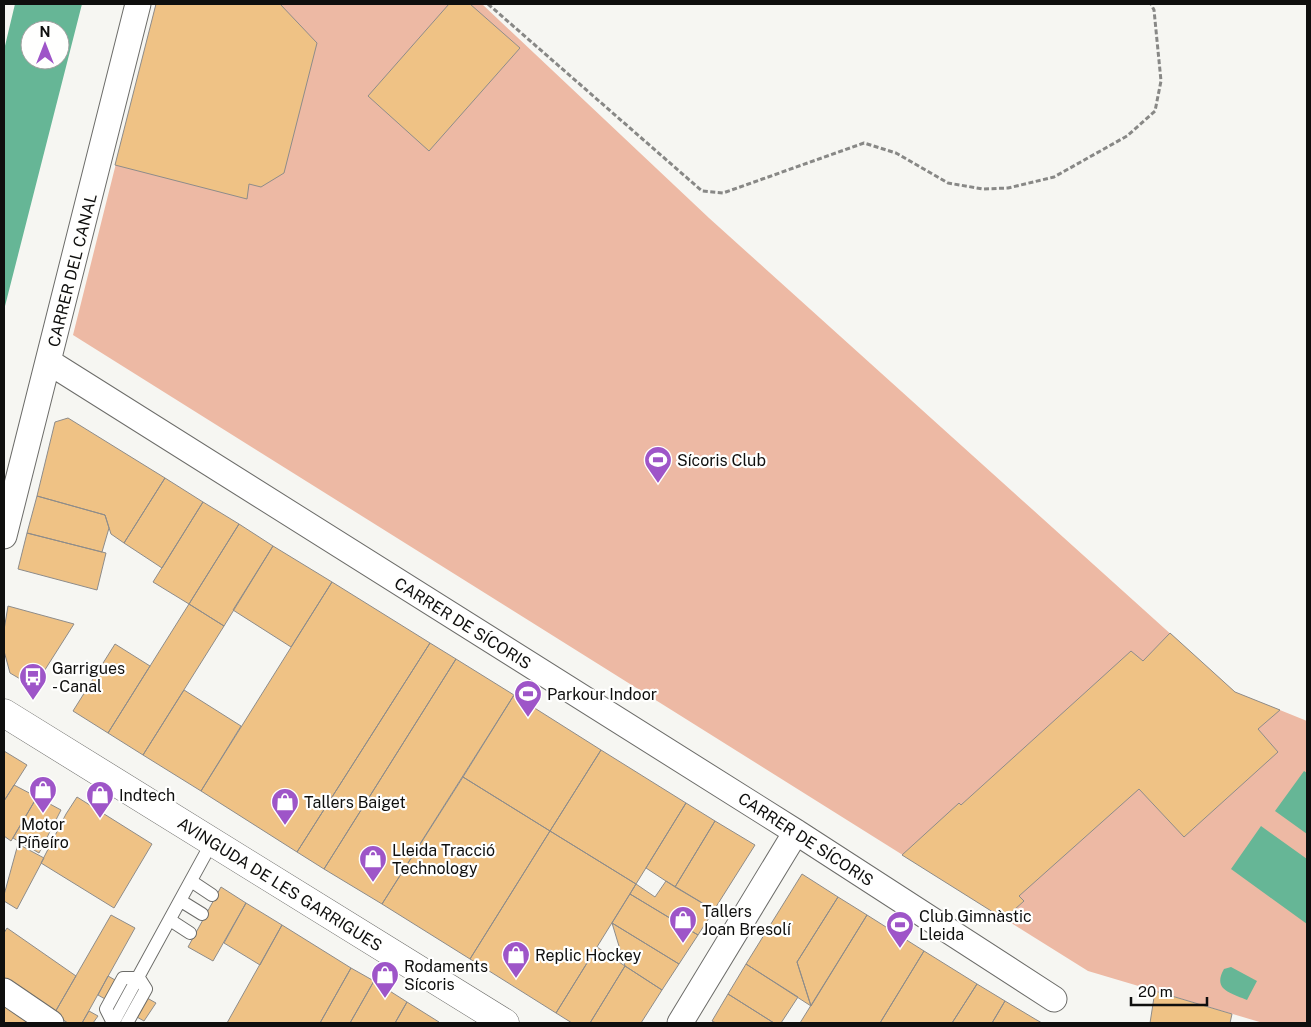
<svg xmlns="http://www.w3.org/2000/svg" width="1311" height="1027" font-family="'Public Sans',sans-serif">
<rect width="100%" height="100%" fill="#f6f6f2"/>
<path fill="#edb9a4" d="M156,4H482L709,218L1235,692L1307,721V1023H1263L1088,971L73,335Z"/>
<path fill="#66b696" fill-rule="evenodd" d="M15,4H82L4,310V50ZM30,30H60V60H30Z
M1304,771L1307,773V834L1275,811Z
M1261,826L1307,859V924L1231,869Z
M1231,967L1257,981L1247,1000C1231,993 1212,990 1224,969Z"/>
<path fill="#efc285" stroke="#8e8c8a" d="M156,4H280L317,43L284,173L261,187L249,184L247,199L115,165Z
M449,4H470L520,48L429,151L368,96Z
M68,418L165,478L124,543L111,534L105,515L37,496L55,422Z
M165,478L203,502L162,568L124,543Z
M37,496L105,515L109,528L102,552L27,533Z
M203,502L239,524L189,604L153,582Z
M239,524L273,546L224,626L189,604Z
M27,533L106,553L97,590L18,569Z
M273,546L332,582L291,647L233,610Z
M332,582L430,643L297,852L201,791Z
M189,604L224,626L143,755L108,733Z
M8,606L74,624L34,687L10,673L4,651V630Z
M1170,633L1235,692L1280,710L1258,729L1278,752L1184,837L1139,789L1019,896L1024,901L1004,919L902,855L959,803L961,805L1131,651L1143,661Z
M430,643L456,659L324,869L297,852Z
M115,644L150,666L108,733L73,711Z
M456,659L514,695L382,904L324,869Z
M184,690L241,726L201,791L143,755Z
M514,695L601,750L550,831L463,777Z
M601,750L686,803L636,884L550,831Z
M4,751L27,765L4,801Z
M463,777L550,831L470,959L382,904Z
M14,785L37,797L11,841L4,836V801Z
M37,797L61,810L39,853L13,838Z
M77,797L152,844L114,908L41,863L66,814Z
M686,803L715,821L675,887L646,868Z
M715,821L755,845L714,910L675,887Z
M550,831L636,884L556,1013L470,959Z
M18,844L44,858L17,909L4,901V895Z
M802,874L838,897L797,962L811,1006L746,964Z
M666,881L714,910L698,935L630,894L636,884L655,897Z
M221,887L246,903L213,961L188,947Z
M630,894L698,935L679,964L612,923Z
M838,897L867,915L811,1006L797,962Z
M246,903L282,925L260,965L224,943Z
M111,915L135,928L82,1023H68L54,1014Z
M867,915L924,951L880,1023H800Z
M612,923L679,964L662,990L625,966Z
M282,925L351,968L320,1023H227Z
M7,928L76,976L54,1014L4,979V933Z
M597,947L625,966L590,1023H572L556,1013Z
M924,951L977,984L952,1023H880Z
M746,964L798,997L781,1023H774L728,994Z
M625,966L662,990L641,1023H590Z
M351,968L374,981L350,1023H320Z
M108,976L156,1003L144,1021L98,995Z
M374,981L407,1002L395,1023H350Z
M977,984L1005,1001L992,1023H952Z
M1155,991L1232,1014L1230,1023H1150Z
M728,994L774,1023H716L712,1021Z
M1005,1001L1035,1019L1042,1023H992Z
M407,1002L439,1022L438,1023H395Z
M4,1005L30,1023H4Z
M89,1011L98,1016L93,1023H82Z"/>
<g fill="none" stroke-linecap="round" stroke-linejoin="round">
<defs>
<path id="service" d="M191,881L212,895
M181,901L202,914
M170,920L190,933
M113,1023L212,842
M113,1023L106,1009L123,978H139L146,989L127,1023"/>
<path id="minor" d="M49,362L796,832L1054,999
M4,536L138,4
M4,991L51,1023
M680,1023L796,832"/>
<path id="secondary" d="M4,713L505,1023"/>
</defs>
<use href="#service" stroke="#6c6c69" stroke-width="14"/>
<use href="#minor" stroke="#6c6c69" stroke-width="27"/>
<use href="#secondary" stroke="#6c6c69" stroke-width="29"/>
<path stroke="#888886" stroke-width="3" stroke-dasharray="5 2.5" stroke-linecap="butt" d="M488,4L702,191L723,193L864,143L896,153L948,183L983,189L1008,188L1054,177L1127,136L1155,111L1161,81L1154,10L1151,4"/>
<use href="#service" stroke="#fff" stroke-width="12"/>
<use href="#minor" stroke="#fff" stroke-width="25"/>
<use href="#secondary" stroke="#fff" stroke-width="28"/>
</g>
<defs>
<symbol id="stadium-pin" viewBox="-11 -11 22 30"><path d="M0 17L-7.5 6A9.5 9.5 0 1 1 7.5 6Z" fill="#9e55c8" stroke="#fffffe"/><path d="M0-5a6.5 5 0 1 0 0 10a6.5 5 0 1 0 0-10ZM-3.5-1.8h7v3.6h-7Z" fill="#fff"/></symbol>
<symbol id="bus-pin" viewBox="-11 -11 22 30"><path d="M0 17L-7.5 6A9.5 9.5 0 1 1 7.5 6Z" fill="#9e55c8" stroke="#fffffe"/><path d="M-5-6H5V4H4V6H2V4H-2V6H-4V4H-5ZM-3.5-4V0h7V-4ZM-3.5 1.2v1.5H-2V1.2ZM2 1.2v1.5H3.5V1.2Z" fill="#fff"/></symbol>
<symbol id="shop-pin" viewBox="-11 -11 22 30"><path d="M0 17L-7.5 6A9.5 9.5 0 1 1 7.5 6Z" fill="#9e55c8" stroke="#fffffe"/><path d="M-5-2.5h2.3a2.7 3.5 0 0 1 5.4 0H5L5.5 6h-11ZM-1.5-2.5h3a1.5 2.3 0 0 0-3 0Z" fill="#fff"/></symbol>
</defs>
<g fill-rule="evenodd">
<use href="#stadium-pin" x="642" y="444" width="32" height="43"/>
<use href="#bus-pin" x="17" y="661" width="32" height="43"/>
<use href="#stadium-pin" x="512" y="678" width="32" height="43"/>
<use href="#shop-pin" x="27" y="774" width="32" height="43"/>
<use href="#shop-pin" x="84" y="779" width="32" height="43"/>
<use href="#shop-pin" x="269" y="786" width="32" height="43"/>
<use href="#shop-pin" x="357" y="843" width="32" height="43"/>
<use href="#shop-pin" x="667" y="904" width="32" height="43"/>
<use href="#stadium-pin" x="884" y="909" width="32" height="43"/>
<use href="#shop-pin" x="500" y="939" width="32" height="43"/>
<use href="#shop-pin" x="369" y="959" width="32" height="43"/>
</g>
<g text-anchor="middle" stroke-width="4.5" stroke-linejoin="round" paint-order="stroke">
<g font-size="16" fill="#0f0f0e" stroke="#fffffe">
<text transform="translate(72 270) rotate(-76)" y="6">CARRER DEL CANAL</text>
<text transform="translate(463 623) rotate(32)" y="6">CARRER DE SÍCORIS</text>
<text transform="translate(806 839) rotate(33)" y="6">CARRER DE SÍCORIS</text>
<text transform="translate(280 884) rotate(32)" y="6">AVINGUDA DE LES GARRIGUES</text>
</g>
<g font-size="16" fill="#0f0f0e" stroke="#fffffe" text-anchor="start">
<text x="677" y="466">Sícoris Club</text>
<text x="52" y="674">Garrigues<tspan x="52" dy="18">- Canal</tspan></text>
<text x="547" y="700">Parkour Indoor</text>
<text x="119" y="801">Indtech</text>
<text x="304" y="808">Tallers Baiget</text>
<text x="43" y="830" text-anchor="middle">Motor<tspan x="43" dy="18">Píñeíro</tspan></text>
<text x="392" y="856">Lleida Tracció<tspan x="392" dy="18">Technology</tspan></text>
<text x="702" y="917">Tallers<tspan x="702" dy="18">Joan Bresolí</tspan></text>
<text x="919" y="922">Club Gimnàstic<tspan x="919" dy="18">Lleida</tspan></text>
<text x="535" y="961">Replic Hockey</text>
<text x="404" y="972">Rodaments<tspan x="404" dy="18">Sícoris</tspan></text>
</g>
</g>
<rect width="1311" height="1027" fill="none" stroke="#0f0f0e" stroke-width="10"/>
<g transform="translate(45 45)"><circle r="24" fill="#fffffe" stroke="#9f9f9e"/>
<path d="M0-4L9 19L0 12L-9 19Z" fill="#9e55c8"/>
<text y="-8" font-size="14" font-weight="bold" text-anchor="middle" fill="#0f0f0e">N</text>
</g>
<path d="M1131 997v8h76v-8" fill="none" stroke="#0f0f0e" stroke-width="2.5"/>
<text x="1138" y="997" font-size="15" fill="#0f0f0e" stroke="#fffffe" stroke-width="4" paint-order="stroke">20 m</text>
</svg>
